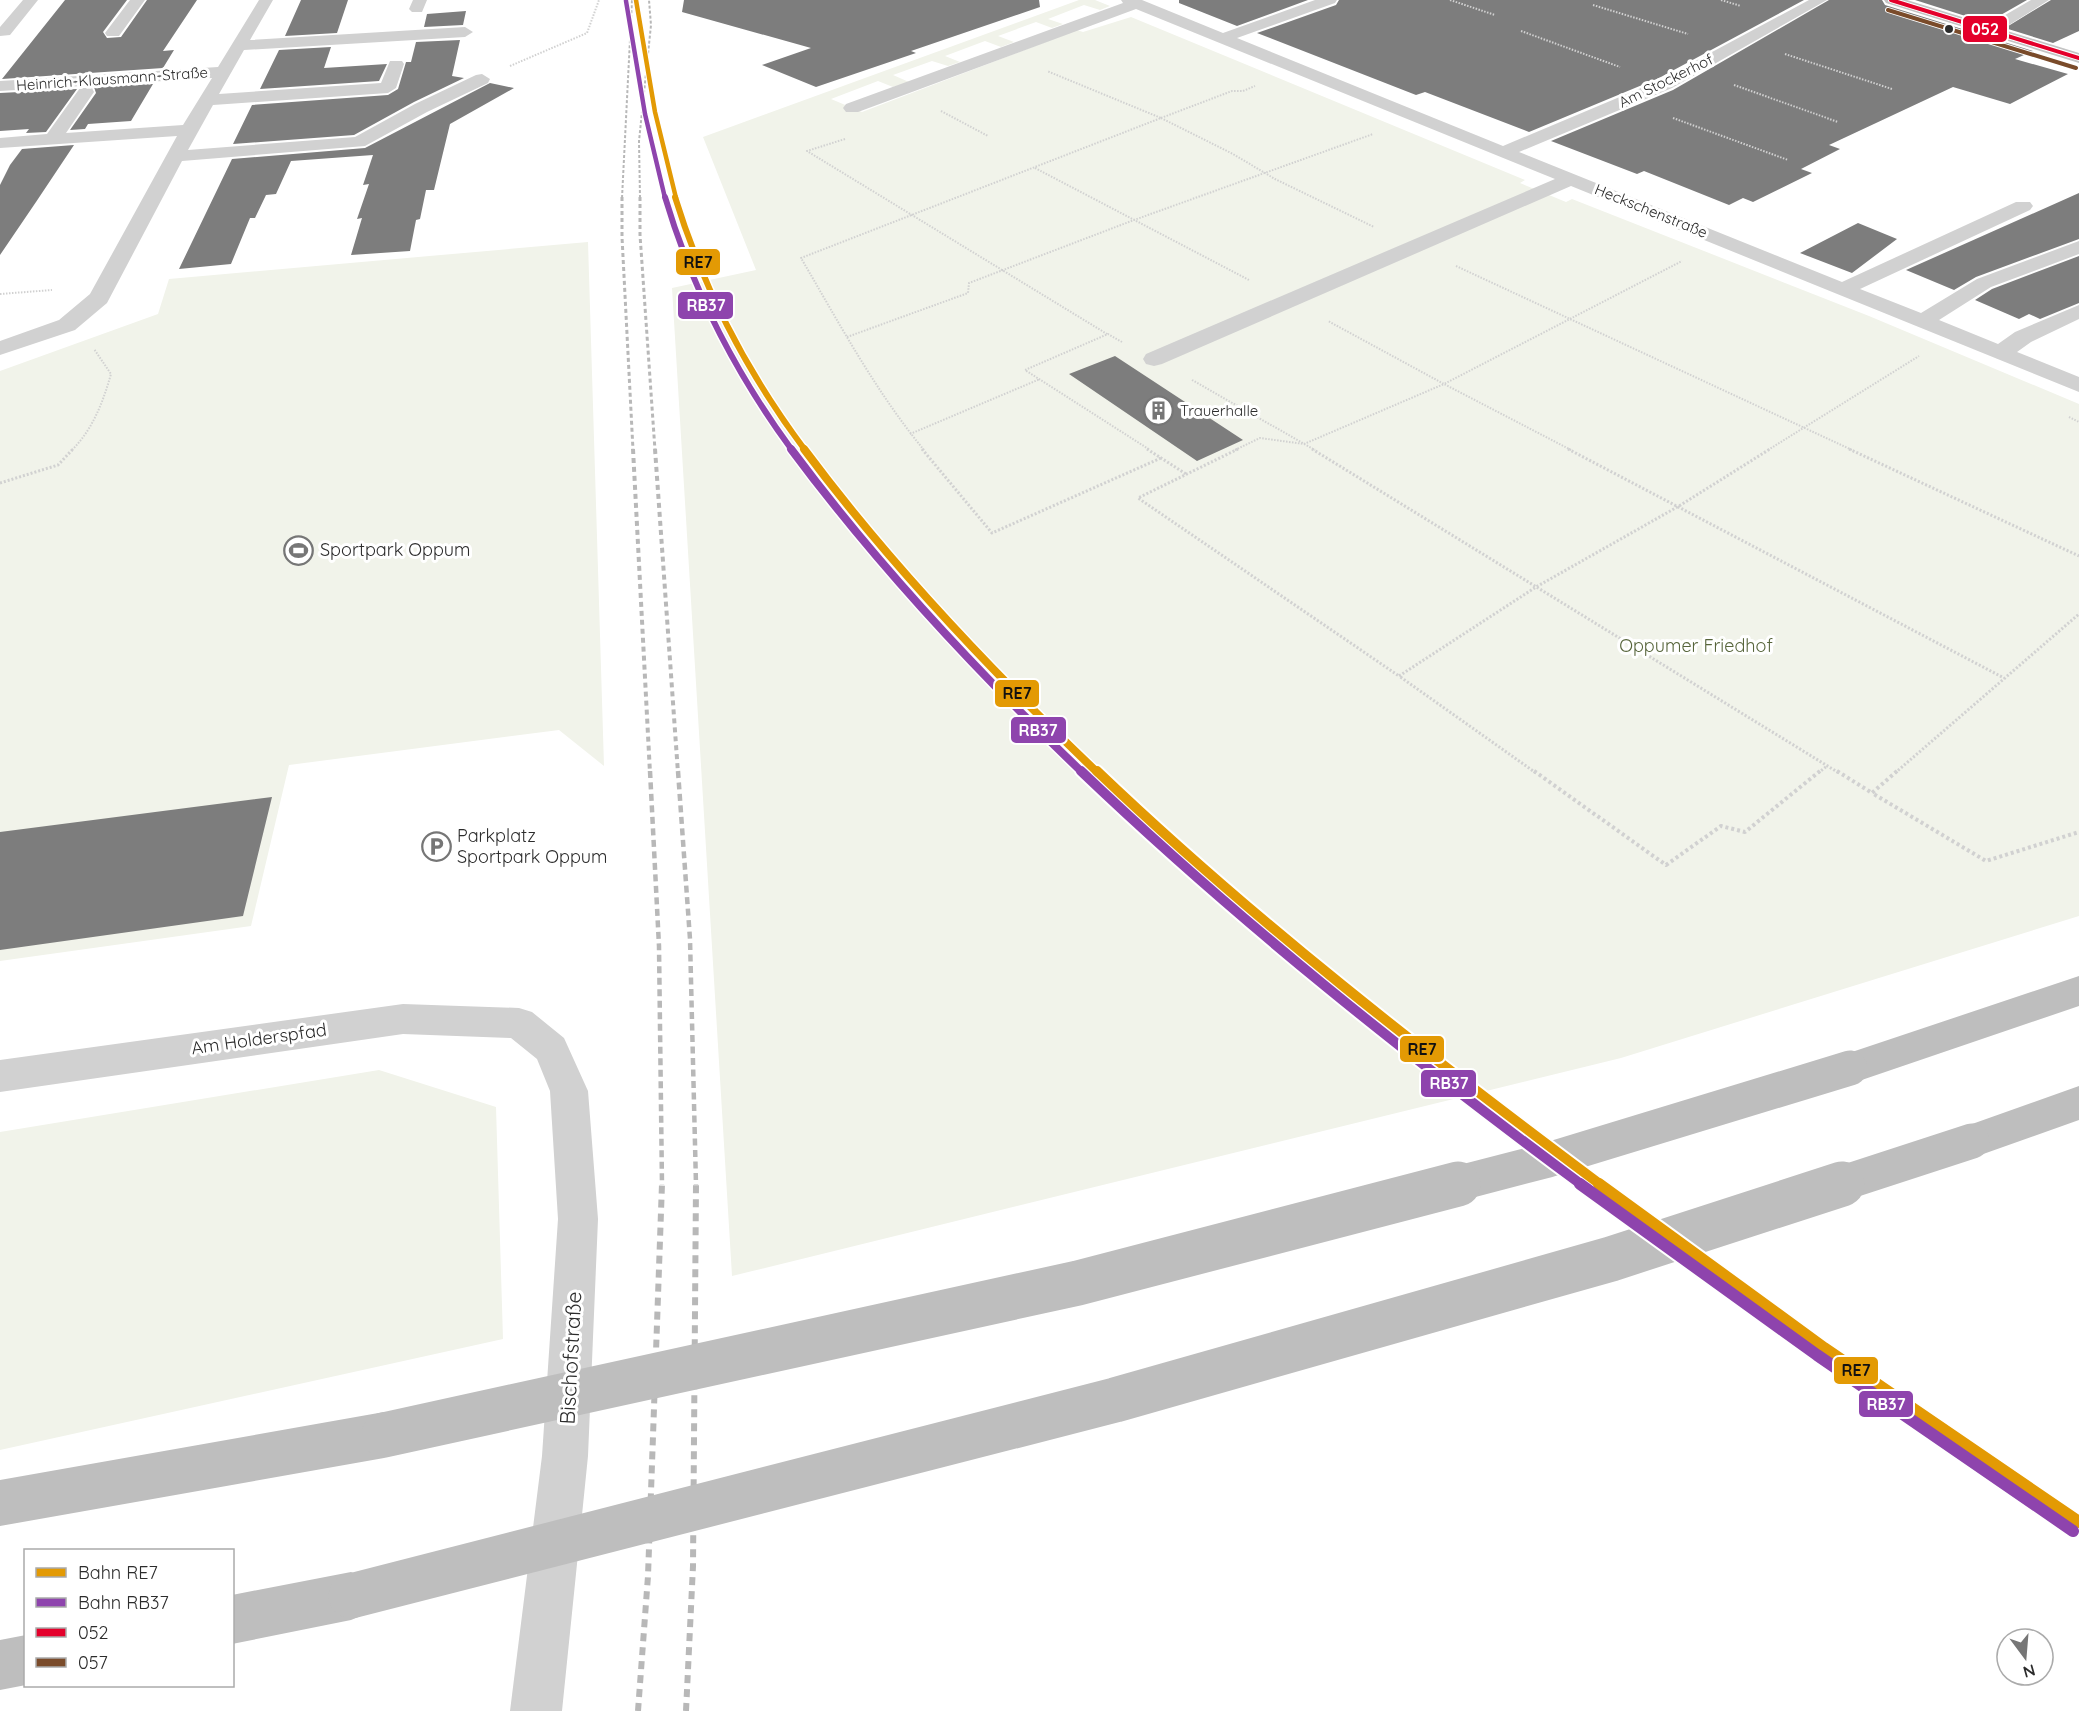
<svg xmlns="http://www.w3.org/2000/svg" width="2079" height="1711" font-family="Quicksand,sans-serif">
<rect width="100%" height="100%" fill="#fff"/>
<path fill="#f1f3ea" d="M1079,0H1095L1110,6L1100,10L1084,5L1048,19L1063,24L1052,28L1036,22L998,36L1014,42L1001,47L985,41L945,56L960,62L948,66L932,61L893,75L909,82L893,87L878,81L831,99L862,112L1077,30L1083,32L1131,17L1525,180L1520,183L1566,202L1572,199L1869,316L2079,404V916L1621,1058L732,1276L672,288L756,270L703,137Z
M588,242L604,766L559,730L289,765L251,926L0,961V371L158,314L169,279Z
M379,1070L496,1107L503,1339L0,1450V1132Z"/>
<path fill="#7d7d7d" d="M65,0H127L103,32L107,38L121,37L147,0H197L163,51L174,50L163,68L2,79Z
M301,0H348L337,33L285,36Z
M684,0H1039L1040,7L911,51L916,53L816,87L762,65L811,48L682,12Z
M1179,0H1308L1237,26L1179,3Z
M1339,0H1804L1659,78L1529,132L1425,92L1416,95L1257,33L1336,5Z
M1829,0H1882L1885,5L2033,51L2015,59L2068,74L2010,104L1953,87L1829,145L1840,149L1801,169L1812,173L1753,202L1743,198L1729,205L1644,171L1637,174L1551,141L1673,90Z
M1915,0H2027L1999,16L1978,20Z
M2051,0H2079V31L2053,43L2005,28Z
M466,11L463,25L424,27L427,14Z
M460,40L452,76L464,78L414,102L354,135L233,144L252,105L388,95L398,89L406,62H411L416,42Z
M331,47L324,68L387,64L379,81L260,89L279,50Z
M490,83L514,88L450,124L434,190H426L420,219L416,220L410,251L351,255L362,218L357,219L369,184L363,185L373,155L291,161L276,194L266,195L255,218H250L231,264L179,269L232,159L365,148Z
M153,84L131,121L88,124L85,129L70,130L96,93L94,87Z
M77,89L46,132L26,133L29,129L0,131V93Z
M74,145L36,202L0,255V185L10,165L22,149Z
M2079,193V239L1976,277L1954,290L1906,270Z
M1858,223L1897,239L1852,273L1800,253Z
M2079,256V303L2040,319L2029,314L2019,319L1975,300L1992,289Z
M1115,356L1243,440L1197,461L1069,374Z
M272,797L243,916L0,950V832Z"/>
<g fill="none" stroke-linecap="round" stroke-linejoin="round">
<path stroke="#d1d1d1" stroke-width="2" stroke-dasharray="1.5 1.5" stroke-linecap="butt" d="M1450,0L1495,15
M1721,0L1741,6
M1593,5L1688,34
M1521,31L1620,67
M1785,54L1892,89
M510,66L587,33L599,0
M1734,85L1838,122
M941,111L988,136
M1161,118L1233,154L1275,179L1374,227
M1161,118L1232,91H1243L1255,86
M1673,118L1788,160
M845,139L807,151L1107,334
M1035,168L1249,280
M1456,266L1852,450
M0,294L52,290
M847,337L968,293L969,283L1134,220L1373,134
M1122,342L1108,334L1025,370L1150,450
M1192,380L1315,450
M2069,417L2079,422
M910,434L1040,379
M72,450C93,429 103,402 111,374L94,349
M924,450C876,392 839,323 801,258L1161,118L1047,71
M1235,450L1260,438L1304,444L1444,384L1328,321
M1571,450L1444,384L1682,261
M1768,450L1919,356"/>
<path stroke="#d1d1d1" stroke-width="3" stroke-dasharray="2 2" stroke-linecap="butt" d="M922,449L992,533L1161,458
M1147,449L1186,474
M1238,449L1138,498L1399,676
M1312,449L1839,773
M1568,449L2004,678
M1849,449L2079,556
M0,483L58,465L73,449
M1536,773L1399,676L1536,587L1679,506L1770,449
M1818,773L1827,766
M1895,773L2079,614"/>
<path stroke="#d1d1d1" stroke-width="4" stroke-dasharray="3 3" stroke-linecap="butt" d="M1534,771L1666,865L1721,826L1745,832L1820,771
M1837,771L1872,793
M1897,771L1872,793L1986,861L2079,832"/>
<path fill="#d1d1d1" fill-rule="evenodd" d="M23,0H38L10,35L0,36V27Z
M130,0H145L119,36H107L105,33Z
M259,0H273L250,40L465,27L473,32L465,37L244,50L219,94L381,83L390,61H402L404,64L396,88L388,93L213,105L188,150L355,137L415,104L476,75L482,74L490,79L488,83L427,112L365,146L182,161L107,303L75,330L0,355V341L59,320L90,294L177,136L0,148V138L47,134L80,88H92L94,92L66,133L183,125L212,78L0,91V81L218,67Z
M413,0H427L422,12H412L409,9Z
M1121,0H1142L1223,33L1315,0H1337L1335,3L1237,38L1503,146L1660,80L1809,0H1827L1672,88L1519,152L1842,282L2016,202H2030L2033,206L2030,210L1860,289L1921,313L1977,279L2079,241V254L1991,287L1939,320L1998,344L2015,332L2079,305V319L2031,342L2017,352L2079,377V392L1571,186L1162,364L1154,366L1146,364L1143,359L1146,354L1555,179L1136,9L858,112H846L843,108L846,104L1123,3Z
M2031,0H2049L2009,25L1977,31L1969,26L1972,23L2000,18Z
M403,1004L519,1008L532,1012L564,1038L588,1091L598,1219L588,1456L562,1711H510L542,1456L558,1219L550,1091L537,1059L511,1038L403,1034L0,1092V1060Z"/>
<path fill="#c4c4c4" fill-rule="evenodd" d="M1884,0H1907L2079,53V63L1886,3Z"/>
<path fill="#bebebe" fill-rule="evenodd" d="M2079,976V1006L1850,1084L1837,1079L1831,1068L1837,1057Z
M2079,1086V1120L1972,1158L1958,1153L1952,1141L1958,1129Z
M384,1412L400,1419L407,1435L400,1451L384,1458L0,1526V1480Z
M351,1572L368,1579L375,1596L368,1613L351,1620L232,1644V1595Z
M26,1635V1685L0,1690V1640Z"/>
<path stroke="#b8b8b8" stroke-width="2" stroke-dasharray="3 2" stroke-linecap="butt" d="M622,198L632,0
M640,198L639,141L651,25L649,0"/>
<path stroke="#b8b8b8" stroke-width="3" stroke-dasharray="4 3" stroke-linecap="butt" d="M622,197V237L633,450
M640,197V235L655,450"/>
<path stroke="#b8b8b8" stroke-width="4" stroke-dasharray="5 4" stroke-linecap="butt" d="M633,449L650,773
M655,449L678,773"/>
<path stroke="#b8b8b8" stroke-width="4.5" stroke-dasharray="7 4.5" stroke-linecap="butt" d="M650,771L659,946L662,1185
M678,771L690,939L696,1185"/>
<path stroke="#b8b8b8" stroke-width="6" stroke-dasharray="8 6" stroke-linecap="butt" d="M638,1711L648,1576L662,1184
M686,1711L693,1566L696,1184"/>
<path stroke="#bebebe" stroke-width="35" d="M1452,1185L1548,1160L1850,1068
M1837,1185L1972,1141"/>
<path stroke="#bebebe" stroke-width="45" d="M384,1435L1078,1283L1458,1184
M351,1596L1115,1400L1611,1259L1842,1184"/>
<defs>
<path id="bus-1" d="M1891,0L2079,58"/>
<path id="bus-2" d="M1888,10L2076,68"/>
</defs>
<use href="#bus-1" stroke="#fff" stroke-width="6"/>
<use href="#bus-2" stroke="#fff" stroke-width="6"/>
<use href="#bus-1" stroke="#e4002b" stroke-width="4"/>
<use href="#bus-2" stroke="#7a4b2a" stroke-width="4"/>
<defs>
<path id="rail-1-far4" d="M636,0L655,112L676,198"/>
<path id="rail-1-far3" d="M675,197C703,288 748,374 805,450"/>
<path id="rail-1-far2" d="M804,449C891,566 992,672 1098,773"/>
<path id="rail-1-far1" d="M1097,771C1254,921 1427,1055 1601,1185"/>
<path id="rail-1" d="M1599,1184L1824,1348L2079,1522"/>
<path id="rail-2-far4" d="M626,1L645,114L665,198"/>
<path id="rail-2-far3" d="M665,197C692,288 736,374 792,450"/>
<path id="rail-2-far2" d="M791,449C878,566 977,672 1083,773"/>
<path id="rail-2-far1" d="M1081,771C1238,921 1408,1056 1582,1185"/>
<path id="rail-2" d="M1580,1184L1817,1355L2073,1531"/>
</defs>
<use href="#rail-1-far4" stroke="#fff" stroke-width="7"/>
<use href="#rail-1-far3" stroke="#fff" stroke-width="9"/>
<use href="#rail-1-far2" stroke="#fff" stroke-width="11"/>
<use href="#rail-1-far1" stroke="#fff" stroke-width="14"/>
<use href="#rail-1" stroke="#fff" stroke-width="16"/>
<use href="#rail-2-far4" stroke="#fff" stroke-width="7"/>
<use href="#rail-2-far3" stroke="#fff" stroke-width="9"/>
<use href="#rail-2-far2" stroke="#fff" stroke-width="11"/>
<use href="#rail-2-far1" stroke="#fff" stroke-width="14"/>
<use href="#rail-2" stroke="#fff" stroke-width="16"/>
<use href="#rail-1-far4" stroke="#e39a04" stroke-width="4.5"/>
<use href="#rail-1-far3" stroke="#e39a04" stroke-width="6"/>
<use href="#rail-1-far2" stroke="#e39a04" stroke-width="8"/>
<use href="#rail-1-far1" stroke="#e39a04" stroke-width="10"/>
<use href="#rail-1" stroke="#e39a04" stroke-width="12"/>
<use href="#rail-2-far4" stroke="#8e44ad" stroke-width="4.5"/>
<use href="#rail-2-far3" stroke="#8e44ad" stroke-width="6"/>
<use href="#rail-2-far2" stroke="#8e44ad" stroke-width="8"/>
<use href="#rail-2-far1" stroke="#8e44ad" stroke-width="10"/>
<use href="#rail-2" stroke="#8e44ad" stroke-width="12"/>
</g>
<defs>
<symbol id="building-ring" viewBox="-11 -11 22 22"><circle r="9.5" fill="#fff" stroke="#767676" stroke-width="1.5"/><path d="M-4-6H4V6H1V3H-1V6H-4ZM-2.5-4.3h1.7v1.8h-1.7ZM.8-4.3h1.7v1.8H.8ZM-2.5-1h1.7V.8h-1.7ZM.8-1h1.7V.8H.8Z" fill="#767676"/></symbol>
<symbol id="stadium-ring" viewBox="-11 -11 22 22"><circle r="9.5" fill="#fff" stroke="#767676" stroke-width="1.5"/><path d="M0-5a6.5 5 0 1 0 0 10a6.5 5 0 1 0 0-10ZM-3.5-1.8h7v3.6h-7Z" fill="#767676"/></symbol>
<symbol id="parking-ring" viewBox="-11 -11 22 22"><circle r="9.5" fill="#fff" stroke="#767676" stroke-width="1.5"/><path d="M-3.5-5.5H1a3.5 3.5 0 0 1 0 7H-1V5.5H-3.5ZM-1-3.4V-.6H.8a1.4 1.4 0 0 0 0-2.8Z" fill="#767676"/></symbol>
</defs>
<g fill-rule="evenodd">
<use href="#building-ring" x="1142" y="394" width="33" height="33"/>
<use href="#stadium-ring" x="282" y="534" width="33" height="33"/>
<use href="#parking-ring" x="420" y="830" width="33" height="33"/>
</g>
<circle fill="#2c2c2c" stroke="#fff" stroke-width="2" cx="1949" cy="29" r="5"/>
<g text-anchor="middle" stroke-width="6" stroke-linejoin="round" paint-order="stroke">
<g font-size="15" fill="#2c2c2c" stroke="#fff">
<text transform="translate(112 79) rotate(-4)" y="5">Heinrich-Klausmann-Straße</text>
<text transform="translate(1666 81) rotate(-26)" y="5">Am Stockerhof</text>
<text transform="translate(1651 211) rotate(22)" y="5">Heckschenstraße</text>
</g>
<g font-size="15" fill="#2c2c2c" stroke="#fff" text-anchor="start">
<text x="1180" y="416">Trauerhalle</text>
</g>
<g font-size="18" fill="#2c2c2c" stroke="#fff" text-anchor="start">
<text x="320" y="556">Sportpark Oppum</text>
<text x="457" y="842">Parkplatz<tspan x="457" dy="21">Sportpark Oppum</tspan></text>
</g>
<g font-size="18" fill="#57653b" stroke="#fff">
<text x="1696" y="652">Oppumer Friedhof</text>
</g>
<g font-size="18" fill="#2c2c2c" stroke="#fff">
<text transform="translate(259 1039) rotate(-8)" y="6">Am Holderspfad</text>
</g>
<g font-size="21" fill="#2c2c2c" stroke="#fff">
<text transform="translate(571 1358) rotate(-87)" y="7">Bischofstraße</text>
</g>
</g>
<g stroke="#fff" stroke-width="2">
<rect x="1962" y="15" width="46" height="28" rx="6" fill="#e4002b"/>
<rect x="675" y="248" width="46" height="28" rx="6" fill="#e39a04"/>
<rect x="677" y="291" width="57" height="29" rx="6" fill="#8e44ad"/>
<rect x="994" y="679" width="46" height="29" rx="6" fill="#e39a04"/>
<rect x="1010" y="716" width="57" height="28" rx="6" fill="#8e44ad"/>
<rect x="1399" y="1035" width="46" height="28" rx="6" fill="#e39a04"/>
<rect x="1420" y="1069" width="57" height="29" rx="6" fill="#8e44ad"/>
<rect x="1833" y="1356" width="46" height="29" rx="6" fill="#e39a04"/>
<rect x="1858" y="1390" width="56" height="28" rx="6" fill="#8e44ad"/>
</g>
<g font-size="16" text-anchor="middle" font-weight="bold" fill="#fff">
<text x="1985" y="35">052</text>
<text x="706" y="311">RB37</text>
<text x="1038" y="736">RB37</text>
<text x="1449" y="1089">RB37</text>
<text x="1886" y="1410">RB37</text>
</g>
<g font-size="16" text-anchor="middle" font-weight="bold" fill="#111">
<text x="698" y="268">RE7</text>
<text x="1017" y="699">RE7</text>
<text x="1422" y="1055">RE7</text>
<text x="1856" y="1376">RE7</text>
</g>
<rect x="24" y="1549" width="210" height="138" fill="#ffffff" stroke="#ababab" stroke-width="1.5"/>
<rect x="36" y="1568" width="30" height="9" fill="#e39a04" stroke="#ababab" stroke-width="1.5"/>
<text x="78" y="1579" font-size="18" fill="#2c2c2c">Bahn RE7</text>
<rect x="36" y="1598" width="30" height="9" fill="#8e44ad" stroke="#ababab" stroke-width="1.5"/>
<text x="78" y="1609" font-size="18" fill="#2c2c2c">Bahn RB37</text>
<rect x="36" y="1628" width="30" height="9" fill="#e4002b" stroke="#ababab" stroke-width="1.5"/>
<text x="78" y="1639" font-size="18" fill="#2c2c2c">052</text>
<rect x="36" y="1658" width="30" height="9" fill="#7a4b2a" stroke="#ababab" stroke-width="1.5"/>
<text x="78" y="1669" font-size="18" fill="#2c2c2c">057</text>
<g transform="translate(2025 1657) rotate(164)"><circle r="28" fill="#ffffff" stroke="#ababab" stroke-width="1.5"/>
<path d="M0-4.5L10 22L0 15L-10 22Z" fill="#767676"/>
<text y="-9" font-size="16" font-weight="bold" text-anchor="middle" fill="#2c2c2c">N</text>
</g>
</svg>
